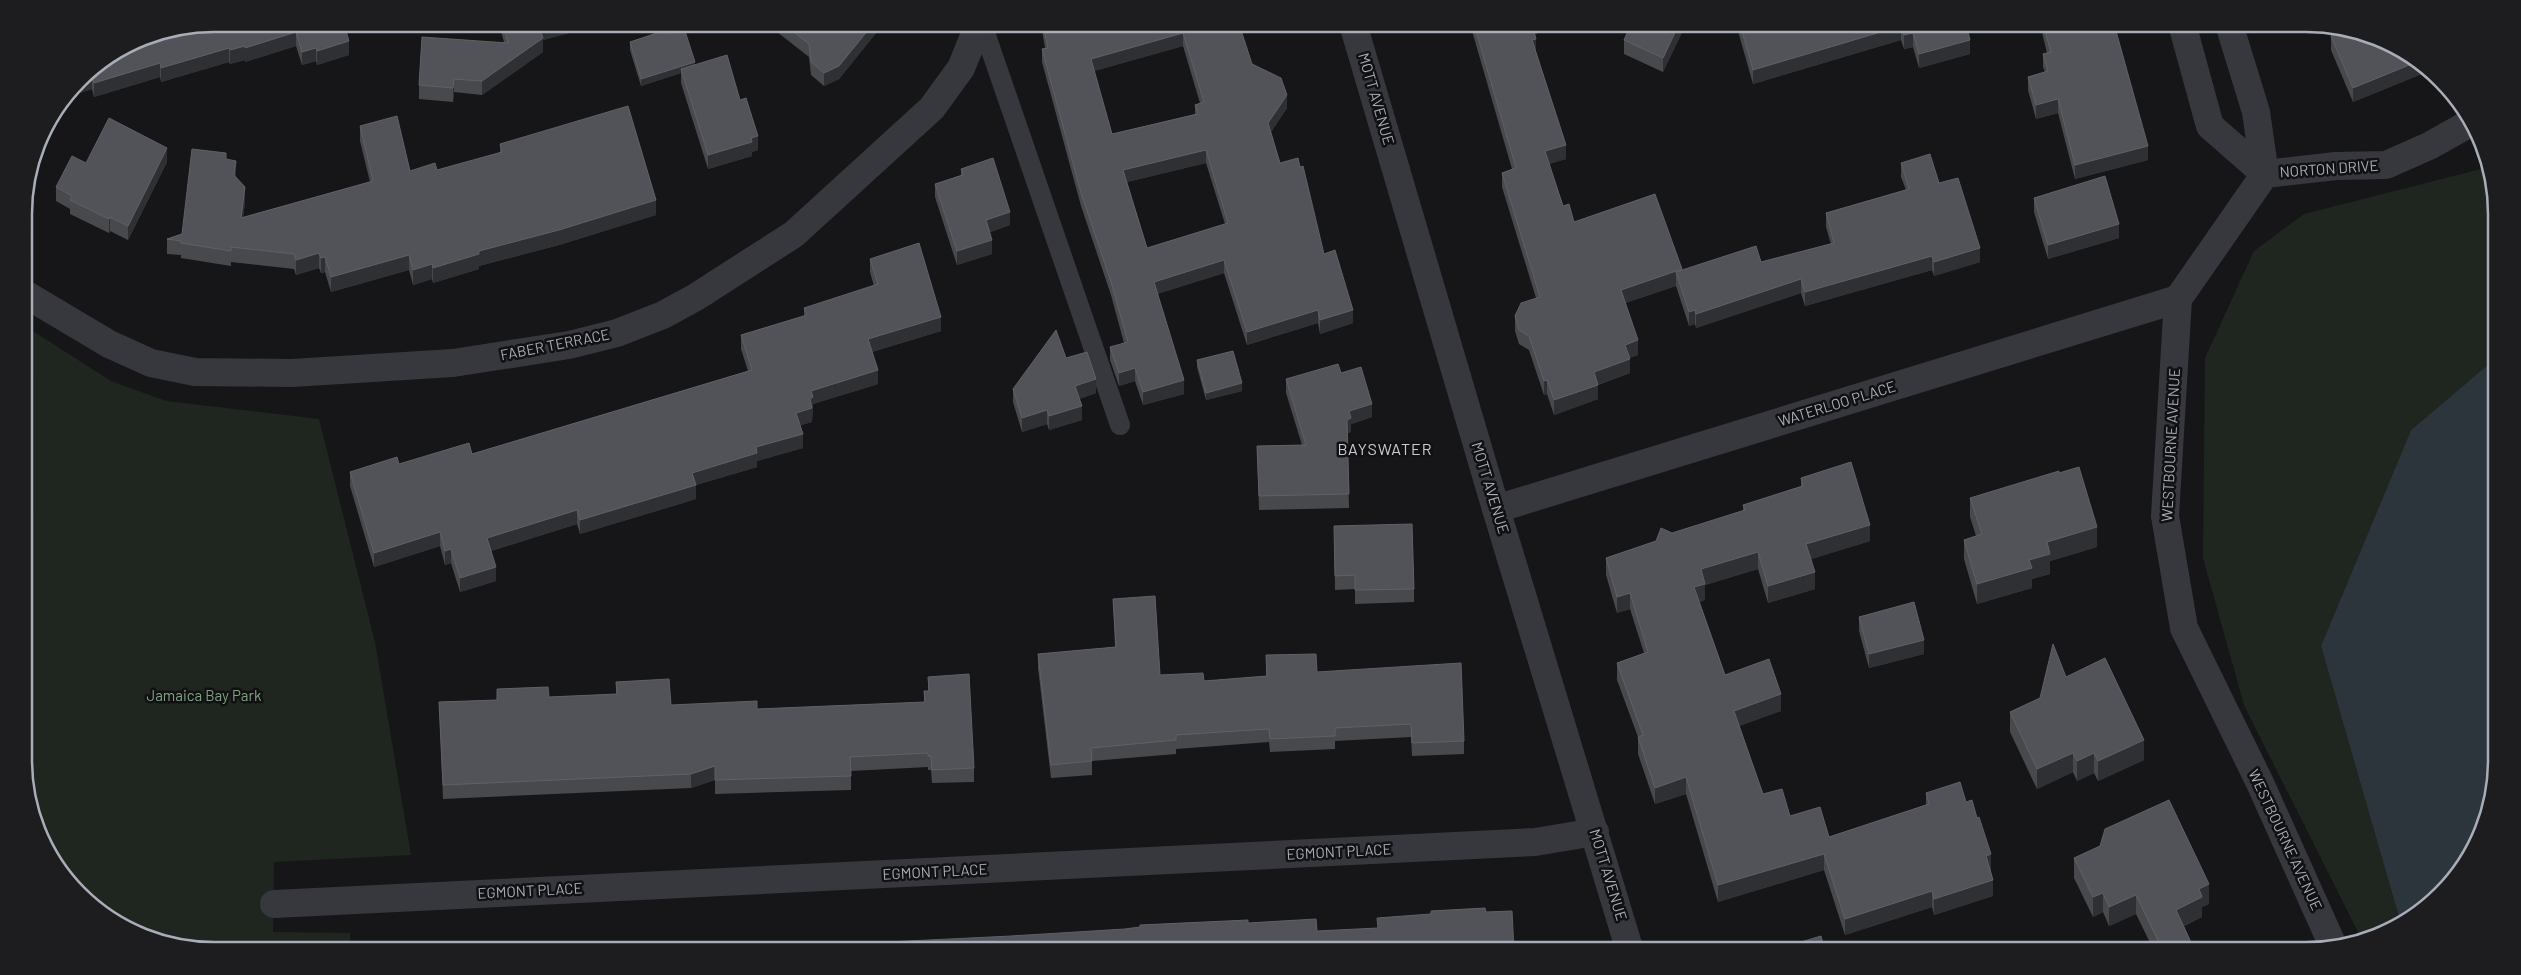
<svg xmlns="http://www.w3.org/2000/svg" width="2521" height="975" font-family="Barlow,sans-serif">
<rect width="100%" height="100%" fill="#161618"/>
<path fill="#1e261f" d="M2489,167L2496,189V358L2411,430L2321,646L2401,924L2363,942L2244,705L2203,558L2205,358L2254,251L2304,214Z
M25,326L111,381L166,401L319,419L375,642L411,855L274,862L273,932L350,933L351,951H215L153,941L108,919L71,886L43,845L27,797Z"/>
<path fill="#2c353c" d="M2496,358L2497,760L2487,822L2458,876L2422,912L2401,924L2321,646L2411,430Z"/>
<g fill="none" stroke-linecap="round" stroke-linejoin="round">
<path stroke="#37383d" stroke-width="20" d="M982,24L1120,425"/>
<path stroke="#37383d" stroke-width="28" d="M2182,24L2210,126L2265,174
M2229,24L2256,112L2265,174L2178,299L2165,516L2184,628L2260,783L2334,948
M2265,174L2336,166L2386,165L2429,146L2472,122
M25,294L109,344L151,363L195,372L292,373L453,363L569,345L617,333L663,315L696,297L794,234L932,108L961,68L979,24
M1496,509L2178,299
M274,904L1535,842L1595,832"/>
<path stroke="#37383d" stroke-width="28" d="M1353,24L1496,509L1630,951"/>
</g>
<path fill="#47494d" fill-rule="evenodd" d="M344,24L349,55L317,65L316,61L302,65L296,46L245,62V60L230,64L229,62L161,82L160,77L94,97L92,89L70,96L89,71Z
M499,24H583L569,33L543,40V52L482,95L454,92L453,102L419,99V85L504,42Z
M767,24H876V33L839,79L824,86L811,75L809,57Z
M1041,24H1239L1252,64L1287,108L1271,132L1280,163L1324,254L1353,323L1320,334L1318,323L1247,345L1224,273L1157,294L1184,394L1143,405L1135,381L1119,386L1110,360V347L1124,343L1111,295L1081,206L1042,62V49L1045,48ZM1183,46L1200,103L1195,105V114L1112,134L1094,71ZM1206,163L1225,224L1147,248L1127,182Z
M1470,24H1565L1535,34L1536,52L1566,159L1549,164L1563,206L1574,222L1682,270L1761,262L1831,244L1826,227V213L1906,190L1901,177V163L1939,183L1980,262L1934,276L1932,270L1805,306L1801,293L1696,328L1695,324L1689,326L1676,286L1625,303L1638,355L1629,358L1630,373L1598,385V399L1554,415L1547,394L1544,395L1529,350L1519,344L1515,331V316L1536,298L1502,187V173L1512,169Z
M1623,24H1686L1663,72L1624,54V40L1628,31L1623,29Z
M1736,24H1966L1970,54L1919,68L1913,47L1904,49L1901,40L1753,84Z
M2040,24H2114L2148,160L2075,179L2058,113L2036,119L2028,90V77L2045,72L2043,67V54L2047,53Z
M664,34L695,65L740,100L758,150L752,152V156L708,169L681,83V73L641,86L630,50V42Z
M2331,36L2413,56L2429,71L2353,102L2331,50Z
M360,126L410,171L437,170L500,153V144L656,215L559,245L479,266V269L433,283L432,279L413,285L409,270L331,292L325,272L321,273L319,268L296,275L294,269L231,262V266L181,258V255L167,254V239L182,234L226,159L235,177L245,202L243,217L370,182L360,141Z
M167,162L128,240L110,231L109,233L70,214V209L56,201V187L86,163Z
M961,169L1010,225L990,232L992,254L957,265L935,197V184L961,175Z
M2034,198L2119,238L2048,259L2034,212Z
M870,259L941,331L872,352L878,384L813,404L812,422L800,425L803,448L757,461V467L696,485V499L580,534L577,524L491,551L496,581L460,592L451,563L445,565L440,546L374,567L350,486V472L399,464L472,454L748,371L741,349V335L804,316V308L874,286L870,272Z
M1066,358L1096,393L1079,399L1082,420L1049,430L1047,424L1022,432L1013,402V389Z
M1197,360L1242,391L1206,400L1197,367Z
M1341,373L1372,417L1351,424V432L1347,433L1349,508L1259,510L1257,446L1302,445L1286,393V379Z
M1801,478L1870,541L1811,559L1815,589L1768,603L1758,569L1705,585V600L1699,602L1725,675L1781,711L1739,726L1763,794L1790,816L1829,837L1926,805V793L1966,802L1991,871L1993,896L1934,915L1932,907L1845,935L1824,870L1718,902L1686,794L1655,804L1638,754V737L1617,680V663L1644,653L1630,609L1617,613L1606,575V558L1656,541L1672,533L1743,511V505L1801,486Z
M1970,498L2097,547L2050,561V574L2032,579V588L1977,604L1964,559V540L1976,536L1970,517Z
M1334,526L1414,589V602L1355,604V589L1335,590Z
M1113,599L1160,675L1204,681L1266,676V655L1317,672L1464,741V754L1412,756L1411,737L1335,741V749L1270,752L1269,742L1176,749V754L1092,761V775L1051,778L1038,668V654L1115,647Z
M1859,617L1924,654L1869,668L1859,631Z
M928,677L974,768V782L932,783L931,770H928V767L851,771V790L715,794V780L691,788L443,799L439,702L497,700V689L549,697L616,694V682L671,705L757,709L924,702V691H928Z
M2066,677L2144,760L2098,781L2094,773L2077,781L2073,772L2037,789L2010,732V712L2040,698Z
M2074,858L2209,904L2202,907V917L2184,926L2195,951H2154L2136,914L2109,926L2103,912L2093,917L2074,878Z"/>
<path fill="#2f3033" d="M553,24H583L569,33L543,40V52L482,95V81L539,27Z
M873,24H876V33L839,79L824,86V73Z
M1531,24H1565L1531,35Z
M1679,24H1686L1663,72V58Z
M1901,26V40L1753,84V70Z
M296,32V46L245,62V48Z
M1183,33V46L1091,72V59Z
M1913,33V47L1904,49V35Z
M1536,39V53L1532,40Z
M1970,40V54L1919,68V54Z
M349,41V55L317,65V51Z
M245,46V60L230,64V50Z
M229,48V62L161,82V68Z
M316,48V61L302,65V52Z
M2419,61L2429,71L2353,102V88Z
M695,62V69H681V73L641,86V79Z
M160,63V77L94,97V83Z
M92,76V89L70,96L83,78Z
M454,79V92L453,102V88Z
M1287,95V108L1268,136V123Z
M2058,99V113L2036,119V105Z
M758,136V150L752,152V156L708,169V155Z
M1566,145V159L1545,165V151Z
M2148,146V160L2075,179V165Z
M167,148V162L128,240V226Z
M1206,150V163L1123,183V170Z
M236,161V175L234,190V175Z
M245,187V202L241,233V218Z
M656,200V215L559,245L479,266V269L433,283V268L479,251Z
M1010,212V225L986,234V220Z
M110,217V231L109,233V219Z
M2119,224V238L2048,259V245Z
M992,240V254L957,265V251Z
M1980,248V262L1934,276V262Z
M319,253V268L296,275V260Z
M409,255V270L331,292V277Z
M1932,256V270L1805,306V292Z
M325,257V272L321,273V258Z
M1224,260V273L1154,295V282Z
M432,264V279L413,285V270Z
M1682,269L1676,272V286L1621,304V290Z
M1801,279V293L1696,328V314Z
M1318,310V323L1247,345V332Z
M1353,310V323L1320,334V320Z
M1695,310V324L1689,326V312Z
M941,317V331L868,353V339Z
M1638,340V355L1625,359V345Z
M1630,359V373L1594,386V372Z
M1135,368V381L1119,386V373Z
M878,370V384L813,404L812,422L796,427V413L811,391Z
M1096,379V393L1075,400V386Z
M1184,380V394L1143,405V392Z
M1547,380V394L1544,395V381Z
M1242,383V391L1206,400V393Z
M1598,385V399L1554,415V400Z
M1372,404V417L1351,424V432L1347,433V420L1349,411Z
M1082,406V420L1049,430V416Z
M1047,410V424L1022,432V418Z
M803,434V448L757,461V467L692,486V473L756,447Z
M696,485V499L580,534V520Z
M577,510V524L487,552V538Z
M1870,525V541L1806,561V544Z
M2097,527V547L2050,561V574L2032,579V588L1977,604V584L2029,560L2047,542Z
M440,532V546L374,567V553Z
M451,549V563L445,565V551Z
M1758,552V569L1705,585V600L1694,604V587L1701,569Z
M496,567V581L460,592V578Z
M1815,572V589L1768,603V586Z
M1630,593V609L1617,613V597Z
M1924,640V654L1869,668V654Z
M1781,694V711L1734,728V711Z
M2144,740V760L2098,781V761Z
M2073,753V772L2037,789V769Z
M2094,753V773L2077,781V761Z
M715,766V780L691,788V774Z
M1686,777V794L1655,804V788Z
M1824,854V870L1718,902V885Z
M1991,854V871L1986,872V856Z
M1993,880V896L1934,915V899Z
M2209,884V904L2202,907V917L2176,929V910L2199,889Z
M1932,891V907L1845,935V919Z
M2103,893V912L2093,917V897Z
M2136,895V914L2109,926V907Z"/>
<path fill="#525359" stroke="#5f6168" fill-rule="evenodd" d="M214,24H344L349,41L317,51L316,48L302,52L296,32L245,48V46L230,50L229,48L161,68L160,63L94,83L92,76L83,78L89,71L142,38Z
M503,24H553L539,27L543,38L482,81L454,79L453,88L419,85L422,37L508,43Z
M784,24H873L839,66L824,73L811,62L809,44Z
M1043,24H1239L1252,64L1281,78L1287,95L1268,123L1280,163L1298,158L1300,167L1303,166L1324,254L1335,250L1353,310L1320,320L1318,310L1247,332L1224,260L1154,282L1184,380L1143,392L1135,368L1119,373L1110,347L1128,342L1111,282L1081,193L1042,49L1048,48ZM1183,33L1204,102L1195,105L1198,114L1112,134L1091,59ZM1206,150L1228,223L1147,248L1123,170Z
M1474,24H1532L1536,39L1532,40L1566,145L1545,151L1563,206L1569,204L1574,222L1655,194L1682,269L1621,290L1638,340L1625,345L1630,359L1594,372L1598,385L1554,400L1547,380L1544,381L1529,336L1519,330L1515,316L1521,303L1540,297L1502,173L1516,168Z
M1631,24H1679L1663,58L1624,40Z
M1740,24H1966L1970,40L1919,54L1913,33L1904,35L1901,26L1753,70Z
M2043,24H2114L2148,146L2075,165L2058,99L2036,105L2028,77L2048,71L2043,54L2051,52Z
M684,28L695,62L641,79L630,42L663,31L664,34Z
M2346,30L2368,34L2413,56L2419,61L2353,88L2331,36Z
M727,55L740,100L746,98L758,136L751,138L752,142L708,155L681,69Z
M628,106L656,200L559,230L479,251V254L433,268L432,264L413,270L409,255L331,277L325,257L321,258L319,253L296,260L294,254L231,247V251L181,243V241L167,239L182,234L192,149L226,153V159L236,161L234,175L245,187L241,218L373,181L360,126L397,116L410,171L435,163L437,170L502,152L500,144Z
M109,118L167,148L128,226L110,217L109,219L70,200L72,196L56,187L72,156L86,163Z
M1930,154L1939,183L1958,178L1980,248L1934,262L1932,256L1805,292L1801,279L1696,314L1695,310L1689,312L1676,272L1756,246L1761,262L1834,243L1826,213L1909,189L1901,163Z
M993,158L1010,212L986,220L992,240L957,251L935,184L963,175L961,169Z
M2105,176L2119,224L2048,245L2034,198Z
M919,243L941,317L868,339L878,370L811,391L813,397L810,399L812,408L796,413L803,434L756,447L757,453L692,473L696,485L580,520L577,510L487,538L496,567L460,578L451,549L445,551L440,532L374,553L350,472L397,457L399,464L469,443L472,454L752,370L741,335L807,315L804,308L878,284L870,259Z
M1056,330L1066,358L1087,352L1096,379L1075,386L1082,406L1049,416L1047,410L1022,418L1013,389Z
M1233,351L1242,383L1206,393L1197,360Z
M1338,364L1341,373L1361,367L1372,404L1349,411L1351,418L1347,420L1349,494L1259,496L1257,446L1306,445L1286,379Z
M1851,462L1870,525L1806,544L1815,572L1768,586L1758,552L1701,569L1705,584L1694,587L1725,675L1769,659L1781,694L1734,711L1763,794L1782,789L1790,816L1820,807L1829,837L1929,804L1926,793L1960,782L1966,802L1972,800L1977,818L1979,817L1991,854L1986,856L1993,880L1934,899L1932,891L1845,919L1824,854L1718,885L1686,777L1655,788L1638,737L1643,735L1617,663L1648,652L1630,593L1617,597L1606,558L1656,541L1661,528L1672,533L1745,510L1743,505L1803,486L1801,478Z
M2079,467L2097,527L2047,542L2050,554L2029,560L2032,568L1977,584L1964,540L1982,534L1970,498L2059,471V473Z
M1412,524L1414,589L1355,590V575L1335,576L1334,526Z
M1155,596L1160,675L1203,673L1204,681L1267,676L1266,655L1316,654L1317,672L1461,663L1464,741L1412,743L1411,724L1335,728V736L1270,739L1269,729L1176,735V740L1091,748L1092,761L1051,765L1038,654L1116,647L1113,599Z
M1914,602L1924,640L1869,654L1859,617Z
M2053,644L2066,677L2105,658L2144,740L2098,761L2094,753L2077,761L2073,753L2037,769L2010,712L2040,698Z
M969,674L974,768L932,770L931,756H928V753L850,757L851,776L715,780V766L691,774L443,785L439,702L497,700V689L548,687L549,697L617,694L616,682L669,679L671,705L757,701V709L925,702L924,691H929L928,677Z
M2169,800L2209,884L2199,889L2202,897L2176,910L2195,951H2163L2136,895L2109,907L2103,893L2093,897L2074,858L2100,846L2105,829Z
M1485,908L1486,912L1512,911L1514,951H808L807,943L846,942V944L1011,936L1125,929L1140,927V925L1248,920V923L1316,919L1317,931L1378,928L1377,918L1431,914V911Z
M1821,936L1825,951H1771Z
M728,948V951H688V950Z"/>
<g text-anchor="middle" stroke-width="5" stroke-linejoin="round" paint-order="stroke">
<g font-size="15" fill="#a8adb8" stroke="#111113">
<text transform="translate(1376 99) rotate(74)" y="5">MOTT AVENUE</text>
<text transform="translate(2329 169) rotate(-4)" y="5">NORTON DRIVE</text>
<text transform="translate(555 345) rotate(-11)" y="5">FABER TERRACE</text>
<text transform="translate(1837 404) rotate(-17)" y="5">WATERLOO PLACE</text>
<text transform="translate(2171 445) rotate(-87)" y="5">WESTBOURNE AVENUE</text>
<text transform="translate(1490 488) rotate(73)" y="5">MOTT AVENUE</text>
<text transform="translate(2285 840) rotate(65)" y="5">WESTBOURNE AVENUE</text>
<text transform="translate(1339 852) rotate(-3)" y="5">EGMONT PLACE</text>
<text transform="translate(935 872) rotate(-3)" y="5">EGMONT PLACE</text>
<text transform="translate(1608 875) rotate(73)" y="5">MOTT AVENUE</text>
<text transform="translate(530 891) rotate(-3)" y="5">EGMONT PLACE</text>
</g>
<g font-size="15" fill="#7fa381" stroke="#111113">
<text x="204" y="701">Jamaica Bay Park</text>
</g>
<g font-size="16" letter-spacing="1" fill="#c9ccd4" stroke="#111113">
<text x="1385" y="455">BAYSWATER</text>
</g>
</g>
<path d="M0 0H2521V975H0ZM214 32H2306A182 182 0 0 1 2488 214V760A182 182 0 0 1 2306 942H214A182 182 0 0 1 32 760V214A182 182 0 0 1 214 32Z" fill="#1d1d20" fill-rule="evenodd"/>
<path fill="none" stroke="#a8adb8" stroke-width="2.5" d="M214 32H2306A182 182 0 0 1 2488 214V760A182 182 0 0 1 2306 942H214A182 182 0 0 1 32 760V214A182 182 0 0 1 214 32Z"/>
</svg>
